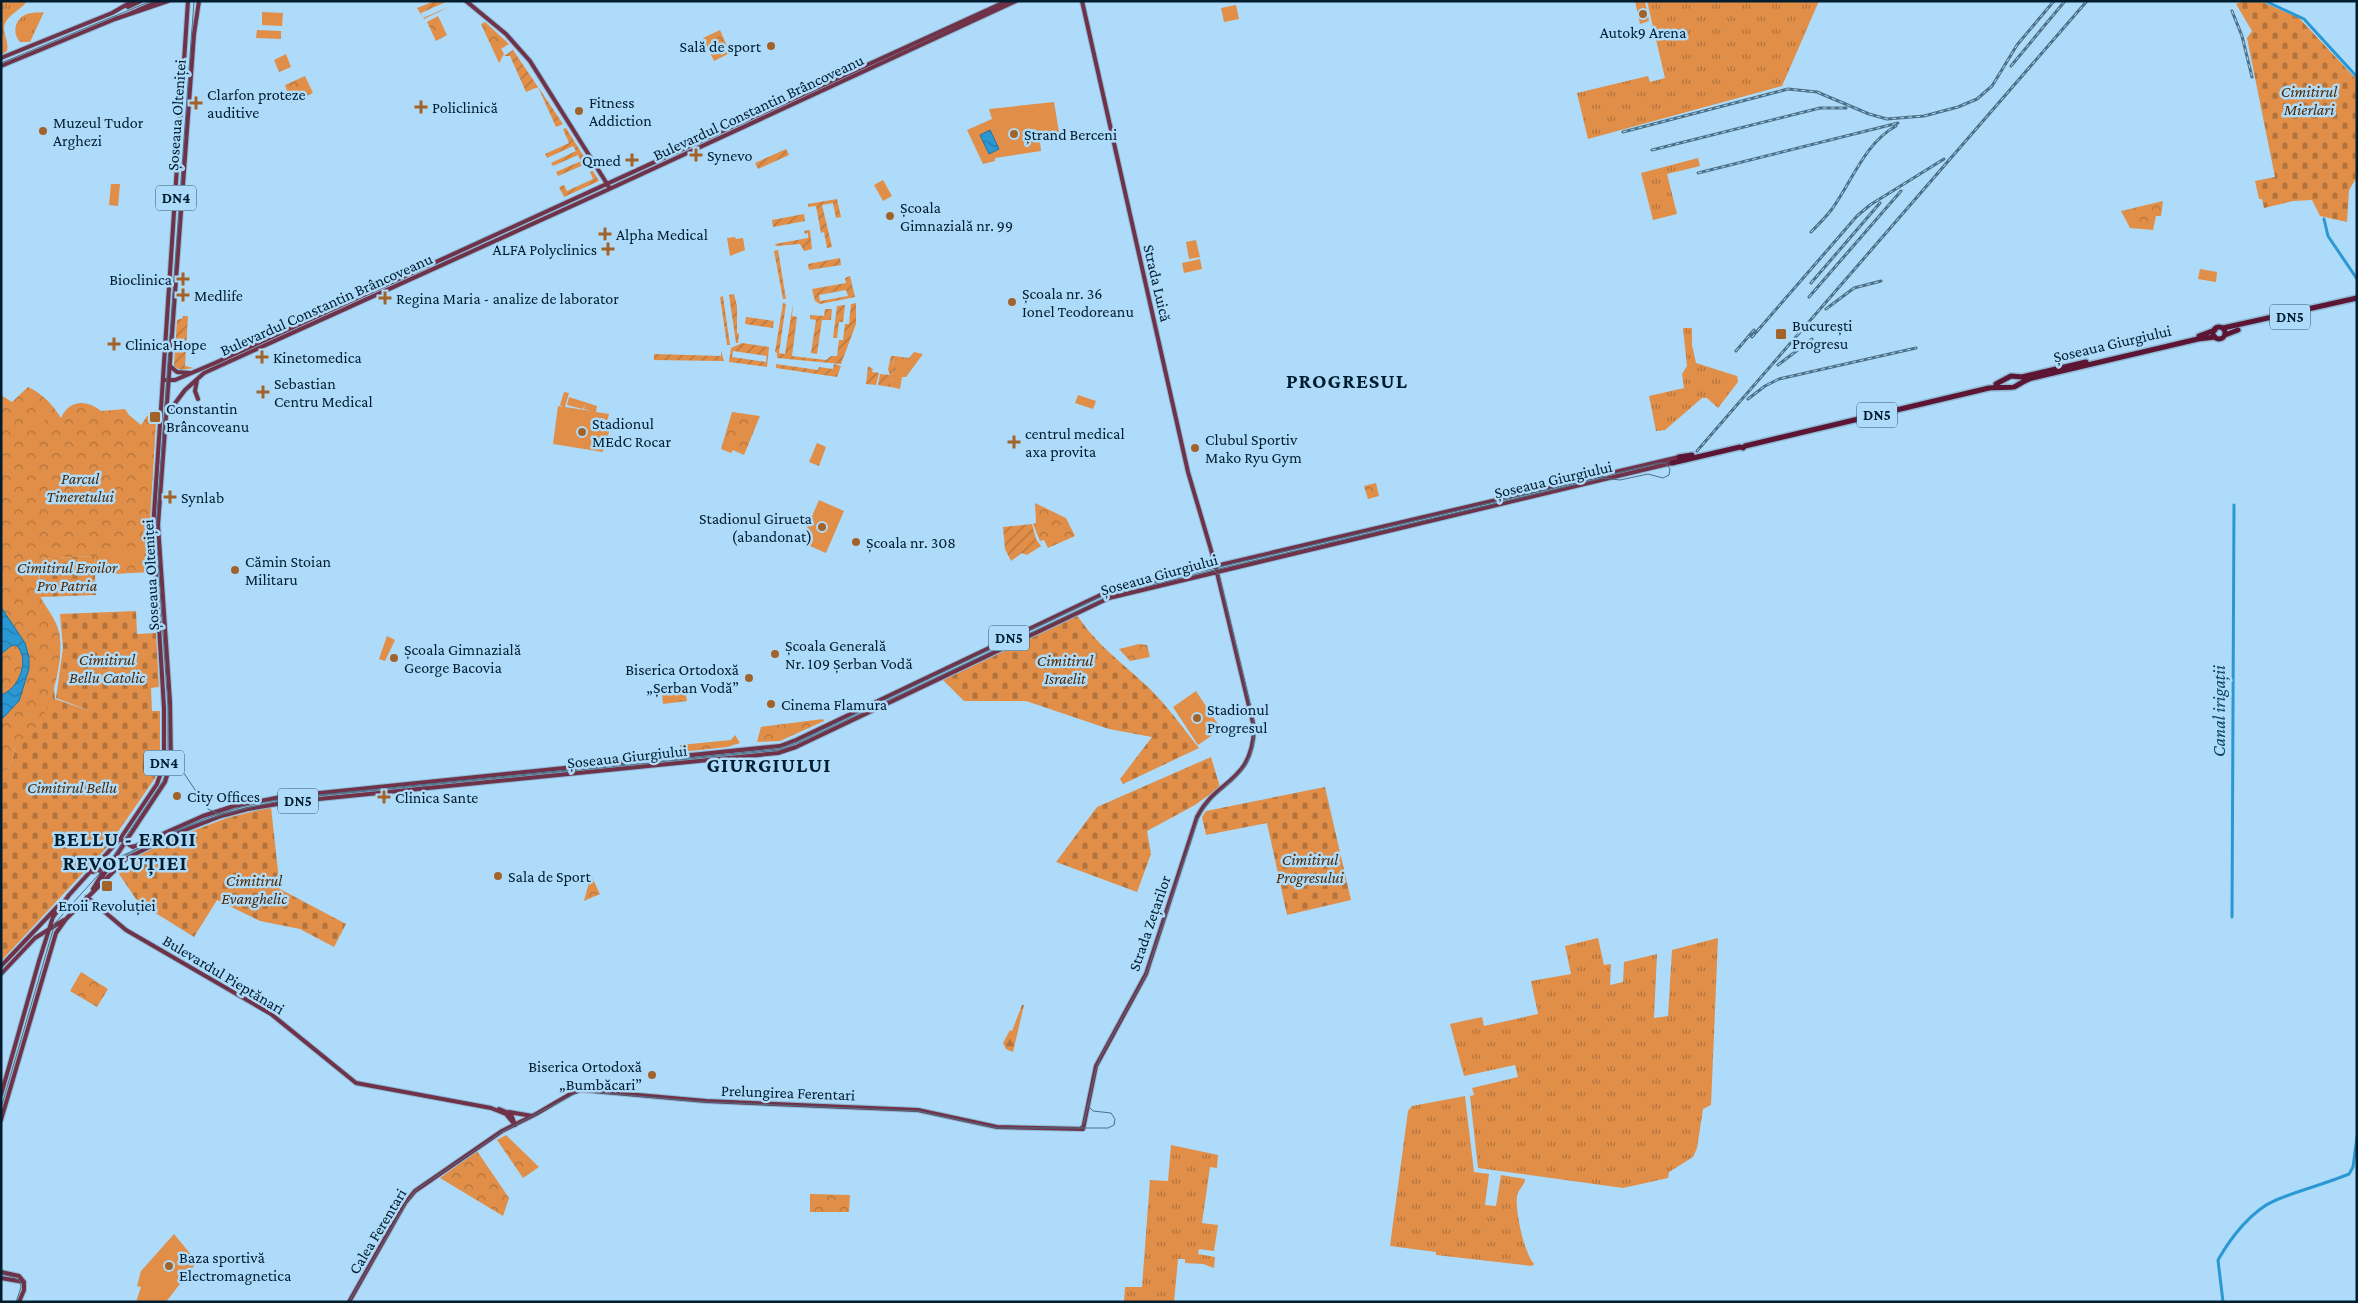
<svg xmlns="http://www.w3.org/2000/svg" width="2358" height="1303" font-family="'Crimson Pro',serif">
<defs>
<pattern id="grass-tufts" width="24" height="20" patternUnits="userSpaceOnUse" patternTransform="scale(1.25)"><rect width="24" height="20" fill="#e08e48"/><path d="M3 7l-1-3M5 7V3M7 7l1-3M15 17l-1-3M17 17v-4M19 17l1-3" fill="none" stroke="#b3733c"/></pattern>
<pattern id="forest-firs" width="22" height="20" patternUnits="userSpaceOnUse" patternTransform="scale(1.25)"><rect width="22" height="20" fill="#e08e48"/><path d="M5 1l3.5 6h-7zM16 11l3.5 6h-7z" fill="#b3733c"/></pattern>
<pattern id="cemetery-stones" width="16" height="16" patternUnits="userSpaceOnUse" patternTransform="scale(1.25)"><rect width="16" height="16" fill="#e08e48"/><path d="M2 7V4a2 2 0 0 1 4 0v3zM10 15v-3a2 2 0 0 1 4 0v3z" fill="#b3733c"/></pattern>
<pattern id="park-crowns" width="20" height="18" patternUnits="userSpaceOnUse" patternTransform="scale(1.25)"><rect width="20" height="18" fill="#e08e48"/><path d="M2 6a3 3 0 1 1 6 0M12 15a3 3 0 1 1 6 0" fill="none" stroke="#b3733c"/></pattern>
<pattern id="garden-furrows" width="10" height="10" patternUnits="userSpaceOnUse" patternTransform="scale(1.25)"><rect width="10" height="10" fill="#e08e48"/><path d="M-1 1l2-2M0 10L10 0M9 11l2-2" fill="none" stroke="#b3733c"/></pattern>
<pattern id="water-waves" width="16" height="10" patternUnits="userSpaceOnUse" patternTransform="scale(1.25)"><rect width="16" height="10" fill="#2b98d4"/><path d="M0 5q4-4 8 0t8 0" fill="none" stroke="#227bac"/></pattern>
</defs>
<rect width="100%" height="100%" fill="#aedbf9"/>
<path fill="url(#grass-tufts)" d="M1,1H27C21,11 5,15 4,28C4,36 9,42 7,51L1,55Z
M1647,1H1819L1782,86L1588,139L1577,93L1648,76L1650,82L1665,78Z
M44,12L30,42H20C10,31 17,14 32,13C36,12 40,13 44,12Z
M1698,158L1700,166L1667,174L1677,214L1653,220L1641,173Z
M1683,328H1692V345L1696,363L1737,376L1738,382L1718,408L1707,398H1702L1665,430L1656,431L1649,396L1684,388L1682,374L1687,366Z
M914,352L923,354L906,377H902L900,389L891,387L894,356L909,358Z
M1598,938L1604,965L1611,964L1610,985L1623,982L1624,962L1657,954L1654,1018L1668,1016L1672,950L1718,938L1711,1105L1703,1109L1697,1148L1693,1157L1669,1172L1668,1178L1623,1188L1478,1168L1470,1096L1474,1095L1472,1088L1518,1077L1515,1065L1464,1076L1450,1024L1482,1017L1484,1026L1538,1014L1531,981L1571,974L1565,946Z
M1465,1096L1474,1172L1489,1174L1485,1205L1496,1206L1501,1175L1525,1179C1525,1185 1518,1189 1517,1196C1515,1211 1524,1253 1534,1264L1532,1266L1436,1255V1252L1390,1246L1408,1111L1412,1106Z
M1171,1145L1218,1155L1217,1168L1210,1167L1202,1223L1218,1225L1214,1251L1199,1249L1198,1254L1215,1257L1214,1268L1203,1264L1185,1263V1259H1178L1174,1302H1124L1125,1287H1142L1150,1180L1168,1181Z"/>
<path fill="url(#forest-firs)" d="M1022,1005H1024L1013,1052L1006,1049L1003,1043L1010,1030L1012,1031Z"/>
<path fill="url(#cemetery-stones)" d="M2243,1H2260L2299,18L2357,80V177L2349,190L2347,222L2320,216L2312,200L2293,201L2264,208L2262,199H2259L2255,181L2275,177L2247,38L2252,31L2236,4Z
M94,556L96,595L40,597L39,559Z
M136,611L137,634L156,633L159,687L151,688L152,711H160V760L155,778L109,845L1,961V774L12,762L15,748L36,728L54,688L55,699L93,712L56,698L63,648L60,614Z
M1077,615C1096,645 1125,665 1150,689C1168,707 1183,728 1199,748L1123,784L1120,779L1152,737L1109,729L1026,701H964L942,679Z
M1211,757L1220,787L1195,805L1147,831L1151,854L1137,892L1056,862L1097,807Z
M1325,787L1351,900L1287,915L1267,823L1206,835L1202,817L1206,811Z
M271,807L280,889L346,924L334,947L300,929L260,921L217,900L194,937L138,902L119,874L135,857L179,836L227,818Z"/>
<path fill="url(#park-crowns)" d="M438,16L447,35L436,41L427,22Z
M485,22L509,44L501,49L504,54L499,63L481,24Z
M720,30L730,53L714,61L703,38Z
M286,54L291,67L279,72L274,60Z
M305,76L313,93L291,103L285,85Z
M2163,201L2161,216H2156L2153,230L2130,228L2121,211Z
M28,387C43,394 53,405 61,418C69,400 86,399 101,411L125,409L129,415L141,425L147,416L150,417V421L156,422L149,538L151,572L95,575L94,556L39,559C39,568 38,591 41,598C47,609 56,619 59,632C66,664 46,734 15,748L12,762L1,774V395L12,402Z
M732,412L760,416L744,455L733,450L731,453L721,449Z
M817,443L826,447L819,466L809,462Z
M1376,483L1379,496L1368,499L1364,486Z
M1035,503L1066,518L1075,536L1048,548L1044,540L1040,541L1033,524L1036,523Z
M1139,644L1147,645L1150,657L1130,661L1119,649Z
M685,690L687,701L663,704L662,693Z
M823,719L824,721L780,741L757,742L761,727Z
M735,735L740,743L727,747L681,752L680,745L731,740Z
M591,875L600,894L584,901Z
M81,972L108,989L97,1007L70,991Z
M506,1135L539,1167L523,1178L497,1140Z
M477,1151L509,1198L503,1216L440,1178Z
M810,1194L850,1195L849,1212H810Z"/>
<path fill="url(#garden-furrows)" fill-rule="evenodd" d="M435,1H448L421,13L423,18L451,6L424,19L417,8Z
M513,50L563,124L556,127L538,87L526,92L510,56H504Z
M566,128L588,163L558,176L556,172L581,161L578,155L553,166L551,163L576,151L573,146L547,158L545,154L569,143L563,129Z
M786,149L789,155L758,169L755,163Z
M593,171L599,181L564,197L559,187L564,185L567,191L593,179L590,172Z
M837,199L841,217L836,218L833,203L822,205L832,247L827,248L824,232L821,233L816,206L808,207V204Z
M804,214L805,221L773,227L772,220Z
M810,230L812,249L804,251L800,244L776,246L775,244L808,238V233L805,234L804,231Z
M778,250L786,299H783L774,251Z
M840,258L841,265L809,270L808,264Z
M850,276L855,297L820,304L815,301L812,289L846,283L845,278ZM846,290L848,296L820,301L819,295Z
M734,294L737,306V333L739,334L738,343H736L729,295Z
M723,296L730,345H727L720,297Z
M783,303L786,304L779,353L785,354L793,304L792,316L797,317L792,356L826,360L831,356H837L839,340H843L845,324H849L851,304L856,303V324L841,364L777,358V353L775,352Z
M845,305L843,322H839L837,338H833L837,306Z
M825,309H832L831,320H822L817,354L811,353L816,320L810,319V315L824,316Z
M183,316H188L185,366L194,368L180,370L174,366L177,320L183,318Z
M746,317L774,321L773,328L745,324Z
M742,343L769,347L767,367L729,362L731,348ZM733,351L767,356L766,362L732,357Z
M721,351L724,361L654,360V354L721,356Z
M891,356H894L891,387L878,385L880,374L890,375L888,369Z
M776,364L818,370L819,367L833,369L834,364L841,366L837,377L776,368Z
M868,366L873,369L872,372L879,373L876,385L866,384Z
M1032,524L1036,539L1041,546L1027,555L1022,553L1011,561L1005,549L1003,527Z"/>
<path fill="#e08e48" d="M1635,1H1645L1649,21L1640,24Z
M1236,5L1239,19L1224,22L1221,8Z
M262,12L283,13L282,26L262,25Z
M257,30L281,31V39L256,38Z
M1054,102L1060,138L1040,142L1041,151L995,158V161L983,164L967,130L992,119L989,109Z
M883,180L892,196L883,201L874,185Z
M111,184H120L118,206L109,205Z
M735,237L736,239L743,238L745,250L730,256L727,238Z
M1196,240L1200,257L1189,259L1186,242Z
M1200,259L1202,269L1184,273L1182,263Z
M2200,269L2217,272L2216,282L2198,279Z
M564,392L569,393L565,407L592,411L584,409L585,404L583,409L567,405L569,397L597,406L596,412L609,414L607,422L610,423L607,445H604L603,452L553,444L558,406L563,407L560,405Z
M1078,395L1096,401L1093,409L1075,403Z
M48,407L53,415L39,424L34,415Z
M819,500L844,511L826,553L801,542Z
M144,546V562L103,564L102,548Z
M387,636L395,640L385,661L379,659Z
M1196,691L1221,729L1198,745L1173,707Z
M174,1234L197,1262L166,1302H136L141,1287L137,1286L141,1271Z"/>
<path fill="url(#water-waves)" stroke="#1e73a3" d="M990,130L999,149L989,154L980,135Z
M1,607L25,643L29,657V669L19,701L1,720V695C19,689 31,659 16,645L11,646L1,654Z"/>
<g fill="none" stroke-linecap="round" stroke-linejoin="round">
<path stroke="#2b98d4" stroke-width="3" d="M2265,1L2304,19L2357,77
M2324,219L2328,236L2357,279
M2232,917L2234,505
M2223,1302L2218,1260C2231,1237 2252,1210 2276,1200C2300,1190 2325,1184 2349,1174L2353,1167L2357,1137"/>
<defs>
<path id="major" d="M466,1L506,34L530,61L609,187
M128,7L141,1
M129,14L159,1
M1,58L112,13L133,1
M1,66L115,19L168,1
M170,366L177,372L190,373
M163,380H175L215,363L1007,1
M197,380L195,391L198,399
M167,414L185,390L204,373L605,191L1016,1
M120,839L133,847L203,816L234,806L281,797L780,746L796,740L1109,591L1679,457
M101,879L165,782L171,763L170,702L158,525L194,34L199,1
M93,889L102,874L99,869L93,872
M87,897L126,930L271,1014L356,1083L491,1108L506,1114L515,1125
M1,966L59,905
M1,974L35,938L64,920
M1,1095L39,961L53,917L69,895L120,839L157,784L164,764V708L153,529L188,1
M499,1109L511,1114L515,1125
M509,1112L532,1116
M1,1120L56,933L66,919L127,858L180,832L221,816L248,809L289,802L778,753L796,747L1109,598L1672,463
M1,1272L19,1276L24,1282
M1,1278L24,1282
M19,1302L24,1290V1282
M349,1302L405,1203L415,1191L502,1131L536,1114L572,1093L581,1090L706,1101L918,1110L997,1127L1083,1129L1096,1066L1146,974L1197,817C1216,779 1253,783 1254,727L1214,560L1188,472L1082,1"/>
<path id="highway" d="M2213 333a6 6 0 1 1 12 0a6 6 0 1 1-12 0Z
M2223,328L2357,298
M2225,335L2238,330
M2199,336L2215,330
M1996,384L2011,376L2022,377L2086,362
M1679,457L1692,455
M1672,463L1740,447L1743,448L1745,446L1989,388C1995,387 2011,388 2014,387C2020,384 2025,380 2032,378L2198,339L2215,337"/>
</defs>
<use href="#major" stroke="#8fb9d5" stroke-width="6"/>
<use href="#highway" stroke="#8fb9d5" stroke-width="8"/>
<use href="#major" stroke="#6f3249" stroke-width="4"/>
<use href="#highway" stroke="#5c1533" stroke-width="5"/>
<path stroke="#4c7088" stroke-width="1" d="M1,63L151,1
M169,751L208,809L219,814
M103,867L115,859C154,841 192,821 234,809C255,803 277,800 299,797L778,749L799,741L1095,599L1113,592L1659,463H1666L1670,469L1669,475L1663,478L1648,474L1620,480L1603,478L1113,594L800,742L779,750L298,798C242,807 200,819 148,844C133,852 118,858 104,868
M1,1108L55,923L108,864L163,781L168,765V707L156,530L194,1
M1079,1128L1084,1123L1088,1104
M1,1274L13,1277L20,1281L21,1287L16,1302
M349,1302L406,1203L416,1190L502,1132L580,1091L706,1102L918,1111L997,1128H1108L1114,1125L1115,1119L1111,1113L1093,1111L1088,1106L1096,1069L1101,1056L1146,975L1198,819C1218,778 1259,781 1254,721L1219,575L1214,571L1208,569"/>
<defs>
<path id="rail" d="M2232,11L2242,36L2252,77
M2011,66L2065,1
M1623,132L1788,89L1817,92L1869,114L1887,119L1924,116L1958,107L1977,99L1992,86L2017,45L2054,1
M1652,150L1820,108H1846
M1698,173L1898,123
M1811,232C1818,225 1826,217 1832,209C1852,181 1865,143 1896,126
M1811,283L1880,203
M1809,297L1901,191
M1826,309L1854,288L1881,281
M1752,337L1857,216L1870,205L1944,159
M1736,351L1754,330
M1778,365L1812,339
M1748,399L1765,386L1779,379L1916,348
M1697,451L2087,1"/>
</defs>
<use href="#rail" stroke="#4c7088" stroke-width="3"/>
<use href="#rail" stroke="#aedbf9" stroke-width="1" stroke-dasharray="4" stroke-linecap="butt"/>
</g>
<g fill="#a2632b" stroke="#aedbf9" stroke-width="2">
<circle cx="1643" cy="14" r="5"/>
<circle cx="771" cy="46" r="5"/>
<path d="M193.5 95.5h5v5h5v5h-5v5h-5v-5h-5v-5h5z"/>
<path d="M418.5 99.5h5v5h5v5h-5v5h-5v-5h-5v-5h5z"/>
<circle cx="579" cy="111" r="5"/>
<circle cx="43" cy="131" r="5"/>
<circle cx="1014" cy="134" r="5"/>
<path d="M693.5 147.5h5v5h5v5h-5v5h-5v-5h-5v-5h5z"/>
<path d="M629.5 152.5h5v5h5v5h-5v5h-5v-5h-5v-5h5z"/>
<circle cx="890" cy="216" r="5"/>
<path d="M602.5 226.5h5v5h5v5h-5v5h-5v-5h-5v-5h5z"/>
<path d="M605.5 241.5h5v5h5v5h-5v5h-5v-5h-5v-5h5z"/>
<path d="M180.5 271.5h5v5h5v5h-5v5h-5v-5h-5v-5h5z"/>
<path d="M180.5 287.5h5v5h5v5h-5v5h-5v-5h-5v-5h5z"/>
<path d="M382.5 290.5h5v5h5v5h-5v5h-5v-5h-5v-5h5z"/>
<circle cx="1012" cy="302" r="5"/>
<rect x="1775" y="328" width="12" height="12" rx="2.5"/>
<path d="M111.5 336.5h5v5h5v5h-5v5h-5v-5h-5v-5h5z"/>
<path d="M259.5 349.5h5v5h5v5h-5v5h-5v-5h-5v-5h5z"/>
<path d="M260.5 384.5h5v5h5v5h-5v5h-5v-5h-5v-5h5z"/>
<rect x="149" y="411" width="12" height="12" rx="2.5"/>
<circle cx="582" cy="432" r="5"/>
<path d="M1011.5 434.5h5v5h5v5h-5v5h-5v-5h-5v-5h5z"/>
<circle cx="1195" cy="448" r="5"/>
<path d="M167.5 489.5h5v5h5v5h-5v5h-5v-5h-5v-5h5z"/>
<circle cx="822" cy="527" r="5"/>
<circle cx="856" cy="542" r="5"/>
<circle cx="235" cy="570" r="5"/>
<circle cx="775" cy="654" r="5"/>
<circle cx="394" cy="658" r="5"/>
<circle cx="749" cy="678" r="5"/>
<circle cx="771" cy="704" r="5"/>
<circle cx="1197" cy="718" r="5"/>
<circle cx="177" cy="796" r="5"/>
<path d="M381.5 789.5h5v5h5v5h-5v5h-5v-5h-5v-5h5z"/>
<circle cx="498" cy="876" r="5"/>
<rect x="101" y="880" width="12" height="12" rx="2.5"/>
<circle cx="652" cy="1075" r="5"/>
<circle cx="169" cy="1266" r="5"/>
</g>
<g text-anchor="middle" stroke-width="5" stroke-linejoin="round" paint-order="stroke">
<g fill="#aedbf9" stroke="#34566c" stroke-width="1">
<rect x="156" y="185.5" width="40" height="25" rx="4"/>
<rect x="2270" y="304.5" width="40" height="25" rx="4"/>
<rect x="1857" y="402.5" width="40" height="25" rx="4"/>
<rect x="989" y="625.5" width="40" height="25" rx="4"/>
<rect x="144" y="750.5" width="40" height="25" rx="4"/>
<rect x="278" y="788.5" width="40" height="25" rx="4"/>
</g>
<g font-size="15" font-weight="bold" fill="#001d30">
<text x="176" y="203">DN4</text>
<text x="2290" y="322">DN5</text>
<text x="1877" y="420">DN5</text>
<text x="1009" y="643">DN5</text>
<text x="164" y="768">DN4</text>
<text x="298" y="806">DN5</text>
</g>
<g font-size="16" fill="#001d30" stroke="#aedbf9" text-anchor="start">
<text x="1643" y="38" text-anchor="middle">Autok9 Arena</text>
<text x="761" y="52" text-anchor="end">Sală de sport</text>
<text x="207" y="100">Clarfon proteze<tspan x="207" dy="18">auditive</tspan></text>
<text x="589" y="108">Fitness<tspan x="589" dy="18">Addiction</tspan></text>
<text x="432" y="113">Policlinică</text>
<text x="53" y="128">Muzeul Tudor<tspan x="53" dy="18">Arghezi</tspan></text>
<text x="1024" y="140">Ștrand Berceni</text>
<text x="707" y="161">Synevo</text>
<text x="621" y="166" text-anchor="end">Qmed</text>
<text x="900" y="213">Școala<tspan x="900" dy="18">Gimnazială nr. 99</tspan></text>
<text x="616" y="240">Alpha Medical</text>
<text x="597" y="255" text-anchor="end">ALFA Polyclinics</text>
<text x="172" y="285" text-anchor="end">Bioclinica</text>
<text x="1022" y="299">Școala nr. 36<tspan x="1022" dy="18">Ionel Teodoreanu</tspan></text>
<text x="194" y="301">Medlife</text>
<text x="396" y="304">Regina Maria - analize de laborator</text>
<text x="1792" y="331">București<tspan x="1792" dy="18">Progresu</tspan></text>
<text x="125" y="350">Clinica Hope</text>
<text x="273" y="363">Kinetomedica</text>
<text x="274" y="389">Sebastian<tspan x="274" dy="18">Centru Medical</tspan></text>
<text x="166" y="414">Constantin<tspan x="166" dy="18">Brâncoveanu</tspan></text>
<text x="592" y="429">Stadionul<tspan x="592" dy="18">MEdC Rocar</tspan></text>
<text x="1025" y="439">centrul medical<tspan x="1025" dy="18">axa provita</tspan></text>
<text x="1205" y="445">Clubul Sportiv<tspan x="1205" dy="18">Mako Ryu Gym</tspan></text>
<text x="181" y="503">Synlab</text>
<text x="812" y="524" text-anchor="end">Stadionul Girueta<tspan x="812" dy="18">(abandonat)</tspan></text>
<text x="866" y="548">Școala nr. 308</text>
<text x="245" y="567">Cămin Stoian<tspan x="245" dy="18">Militaru</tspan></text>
<text x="785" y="651">Școala Generală<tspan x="785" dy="18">Nr. 109 Șerban Vodă</tspan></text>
<text x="404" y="655">Școala Gimnazială<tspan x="404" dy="18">George Bacovia</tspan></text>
<text x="739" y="675" text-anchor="end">Biserica Ortodoxă<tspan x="739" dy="18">„Șerban Vodă”</tspan></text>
<text x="781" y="710">Cinema Flamura</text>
<text x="1207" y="715">Stadionul<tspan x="1207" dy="18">Progresul</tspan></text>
<text x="187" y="802">City Offices</text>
<text x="395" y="803">Clinica Sante</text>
<text x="508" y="882">Sala de Sport</text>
<text x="107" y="911" text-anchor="middle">Eroii Revoluției</text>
<text x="642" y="1072" text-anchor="end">Biserica Ortodoxă<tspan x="642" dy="18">„Bumbăcari”</tspan></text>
<text x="179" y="1263">Baza sportivă<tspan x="179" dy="18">Electromagnetica</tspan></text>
</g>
<g font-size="16" font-style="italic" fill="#502800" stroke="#aedbf9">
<text x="2309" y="97">Cimitirul<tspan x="2309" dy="18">Mierlari</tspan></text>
<text x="80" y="484">Parcul<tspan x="80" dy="18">Tineretului</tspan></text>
<text x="67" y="573">Cimitirul Eroilor<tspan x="67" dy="18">Pro Patria</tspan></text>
<text x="107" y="665">Cimitirul<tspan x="107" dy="18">Bellu Catolic</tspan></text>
<text x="1065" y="666">Cimitirul<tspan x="1065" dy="18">Israelit</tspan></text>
<text x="72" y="793">Cimitirul Bellu</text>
<text x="1310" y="865">Cimitirul<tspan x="1310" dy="18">Progresului</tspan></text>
<text x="254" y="886">Cimitirul<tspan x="254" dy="18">Evanghelic</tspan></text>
</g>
<g font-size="16" fill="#001d30" stroke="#aedbf9">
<text transform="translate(758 107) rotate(-25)" y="6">Bulevardul Constantin Brâncoveanu</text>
<text transform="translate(176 115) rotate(-86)" y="6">Șoseaua Olteniței</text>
<text transform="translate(1158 283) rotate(77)" y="6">Strada Luică</text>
<text transform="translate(326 304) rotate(-24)" y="6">Bulevardul Constantin Brâncoveanu</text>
<text transform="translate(2112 343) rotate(-13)" y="6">Șoseaua Giurgiului</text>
<text transform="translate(1553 479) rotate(-13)" y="6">Șoseaua Giurgiului</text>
<text transform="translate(1159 574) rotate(-15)" y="6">Șoseaua Giurgiului</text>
<text transform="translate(150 575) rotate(-93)" y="6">Șoseaua Olteniței</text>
<text transform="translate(627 756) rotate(-6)" y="6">Șoseaua Giurgiului</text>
<text transform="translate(1149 923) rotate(-71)" y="6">Strada Zețarilor</text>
<text transform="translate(224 974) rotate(31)" y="6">Bulevardul Pieptănari</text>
<text transform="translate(788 1092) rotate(2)" y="6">Prelungirea Ferentari</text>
<text transform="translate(377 1231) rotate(-59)" y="6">Calea Ferentari</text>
</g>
<g font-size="18" font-style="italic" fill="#074361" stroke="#aedbf9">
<text transform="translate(2219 711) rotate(-90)" y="6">Canal irigații</text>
</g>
<g font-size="21" font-weight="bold" letter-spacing="1" fill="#001d30" stroke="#aedbf9">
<text x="1347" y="388">PROGRESUL</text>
<text x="769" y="772">GIURGIULUI</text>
<text x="125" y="846">BELLU - EROII<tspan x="125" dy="24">REVOLUȚIEI</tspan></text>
</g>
</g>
<rect width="2358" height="1303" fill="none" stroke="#001d30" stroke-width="5"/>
</svg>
